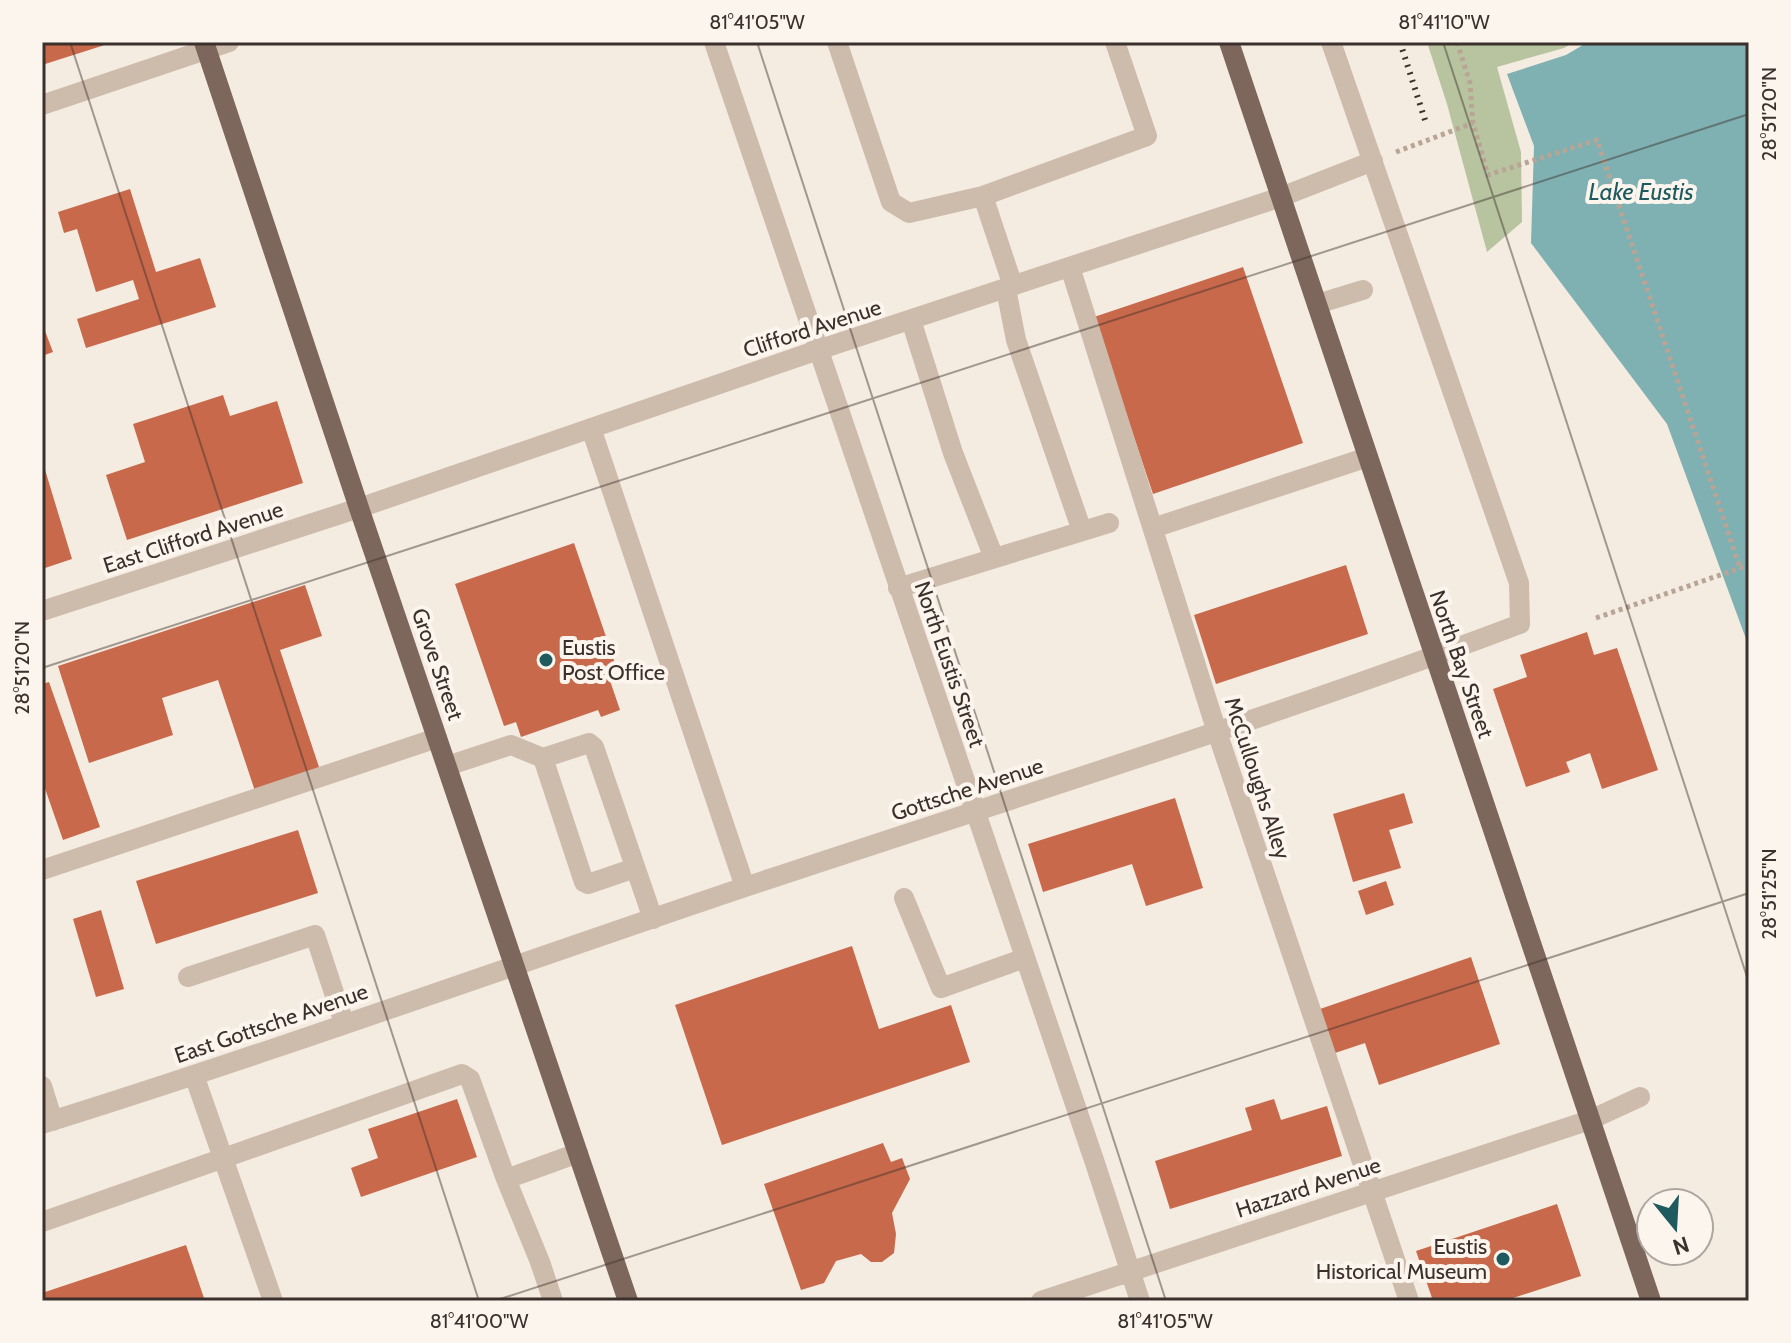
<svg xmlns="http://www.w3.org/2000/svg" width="1791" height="1343" font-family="Cabin,sans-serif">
<rect width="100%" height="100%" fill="#f4ebe1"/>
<path fill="#b8c4a0" d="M1427,42H1574L1564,48L1497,67L1521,152L1522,222L1487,252L1447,104Z"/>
<path fill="#7fb0b2" d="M1588,42H1749V647L1667,424L1531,243L1534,146L1507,74L1566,55Z"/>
<path fill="#c8694b" d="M42,42H111V43L42,65Z
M130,189L156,272L200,258L216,307L86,348L77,319L139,299L133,280L96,292L77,229L64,233L58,212Z
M1243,267L1303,443L1153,494L1094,317Z
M42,323L53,352L42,356Z
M223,395L230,416L277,401L303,483L127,540L106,475L145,462L133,424Z
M43,463L72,559L42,569V464Z
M574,543L616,666L606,669L620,710L601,717L598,710L521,737L516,722L504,726L455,584Z
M1346,565L1368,634L1216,684L1194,615Z
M305,585L322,636L280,650L320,770L255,791L218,680L162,698L173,735L89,763L58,666Z
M1587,632L1594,655L1617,648L1658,770L1602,789L1590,753L1566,762L1570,772L1526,787L1493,689L1527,677L1520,655Z
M49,682L100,827L63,840L42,780V684Z
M1404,793L1413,823L1389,830L1401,868L1353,882L1333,814Z
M1175,798L1203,888L1146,906L1132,864L1043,892L1028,844Z
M298,830L318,893L156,944L136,881Z
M1386,881L1394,905L1366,915L1358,891Z
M101,910L124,989L96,997L73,919Z
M852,946L879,1029L951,1005L970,1062L722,1145L675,1005Z
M1471,957L1500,1044L1379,1085L1365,1043L1335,1053L1320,1009Z
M457,1099L477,1157L361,1197L351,1168L378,1158L368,1129Z
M1274,1099L1281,1120L1327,1106L1342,1156L1170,1209L1155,1161L1252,1130L1245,1108Z
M883,1143L891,1162L902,1158L910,1179L892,1213L896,1234L894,1253L882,1262H871L861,1254L836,1261L824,1283L801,1290L764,1184Z
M1557,1204L1581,1276L1504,1301H1433L1416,1251Z
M186,1245L205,1301H42V1293Z"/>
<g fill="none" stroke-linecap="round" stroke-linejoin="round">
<path stroke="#b9a596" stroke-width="5" stroke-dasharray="4 4" stroke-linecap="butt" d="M1457,42L1470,83L1473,123L1488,175L1597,140L1740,568
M1396,152L1473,123
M1596,618L1749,565"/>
<path stroke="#cdbbac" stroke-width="20" d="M714,42L1095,1163L1140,1301
M837,42L891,202L909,213L983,196L1147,136L1115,42
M42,105L229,42
M983,196L1013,286
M1070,267L1217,732L1409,1301
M1006,289L1016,340L1082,531
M1317,304L1363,290
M911,320L953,453L994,558
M591,428L745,887
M1153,528L1368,457
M898,588L1109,523
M42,611L359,508L818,350L1281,197L1373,161
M543,758L584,882L588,884L635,868
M447,766L511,745L543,758L589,743L594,747L653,919
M42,870L437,738
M904,898L941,988L1025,958
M188,977L315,935L344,1023
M194,1075L273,1301
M42,1086L53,1121
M42,1124C279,1050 513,965 748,886C1006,800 1266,720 1520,624L1519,583L1331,42
M506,1179L540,1262L553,1301
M42,1222L462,1074L470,1079L506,1179L578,1153
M1041,1301L1590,1120L1640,1097"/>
<path stroke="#7d675c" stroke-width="20" d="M204,42L359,508L628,1301
M1229,42L1651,1301"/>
<path stroke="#3b302b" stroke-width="6" stroke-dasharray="2 6" stroke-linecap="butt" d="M1400,42L1425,120"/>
</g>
<path fill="none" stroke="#3b302b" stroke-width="2" stroke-opacity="0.45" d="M70,42L479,1301M757,42L1166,1301M1443,42L1749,983M42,668L1749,114M494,1301L1749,893"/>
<g fill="#1f5a5e" stroke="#fbf5ee" stroke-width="3">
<circle cx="546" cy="660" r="8"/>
<circle cx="1503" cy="1259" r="8"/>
</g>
<g text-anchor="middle" stroke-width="8" stroke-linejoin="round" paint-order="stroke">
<g font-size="22" fill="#3b302b" stroke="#fbf5ee">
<text transform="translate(812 328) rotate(-18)" y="8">Clifford Avenue</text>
<text transform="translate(193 537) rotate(-18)" y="8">East Clifford Avenue</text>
<text transform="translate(438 664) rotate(71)" y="8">Grove Street</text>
<text transform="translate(950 664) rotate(71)" y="8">North Eustis Street</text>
<text transform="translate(1462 664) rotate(71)" y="8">North Bay Street</text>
<text transform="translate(1258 778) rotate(72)" y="8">McCulloughs Alley</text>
<text transform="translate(967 789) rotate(-18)" y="8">Gottsche Avenue</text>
<text transform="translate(271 1023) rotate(-19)" y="8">East Gottsche Avenue</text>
<text transform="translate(1308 1187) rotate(-18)" y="8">Hazzard Avenue</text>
</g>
<g font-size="22" fill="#3b302b" stroke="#fbf5ee" text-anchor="start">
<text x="562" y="655">Eustis<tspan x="562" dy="25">Post Office</tspan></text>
<text x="1487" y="1254" text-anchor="end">Eustis<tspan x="1487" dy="25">Historical Museum</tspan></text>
</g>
<g font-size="24" font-style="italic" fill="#1f5a5e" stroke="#fbf5ee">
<text x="1641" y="200">Lake Eustis</text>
</g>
</g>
<rect width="1791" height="1343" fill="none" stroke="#fbf5ee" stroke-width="88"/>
<g transform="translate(1675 1227) rotate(162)"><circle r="38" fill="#fbf5ee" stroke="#aea6a0" stroke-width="2"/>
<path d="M0-6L14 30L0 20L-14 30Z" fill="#1f5a5e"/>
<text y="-12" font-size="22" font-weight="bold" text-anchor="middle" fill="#3b302b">N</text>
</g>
<rect x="44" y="44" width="1703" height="1255" fill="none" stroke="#3b302b" stroke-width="3"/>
<g font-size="20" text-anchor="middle" fill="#3b302b">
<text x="757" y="29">81°41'05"W</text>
<text x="1444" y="29">81°41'10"W</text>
<text transform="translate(1769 114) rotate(-90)" y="7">28°51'20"N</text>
<text transform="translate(22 668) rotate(-90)" y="7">28°51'20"N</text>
<text transform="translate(1769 894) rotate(-90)" y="7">28°51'25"N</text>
<text x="479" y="1328">81°41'00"W</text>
<text x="1165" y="1328">81°41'05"W</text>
</g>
</svg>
